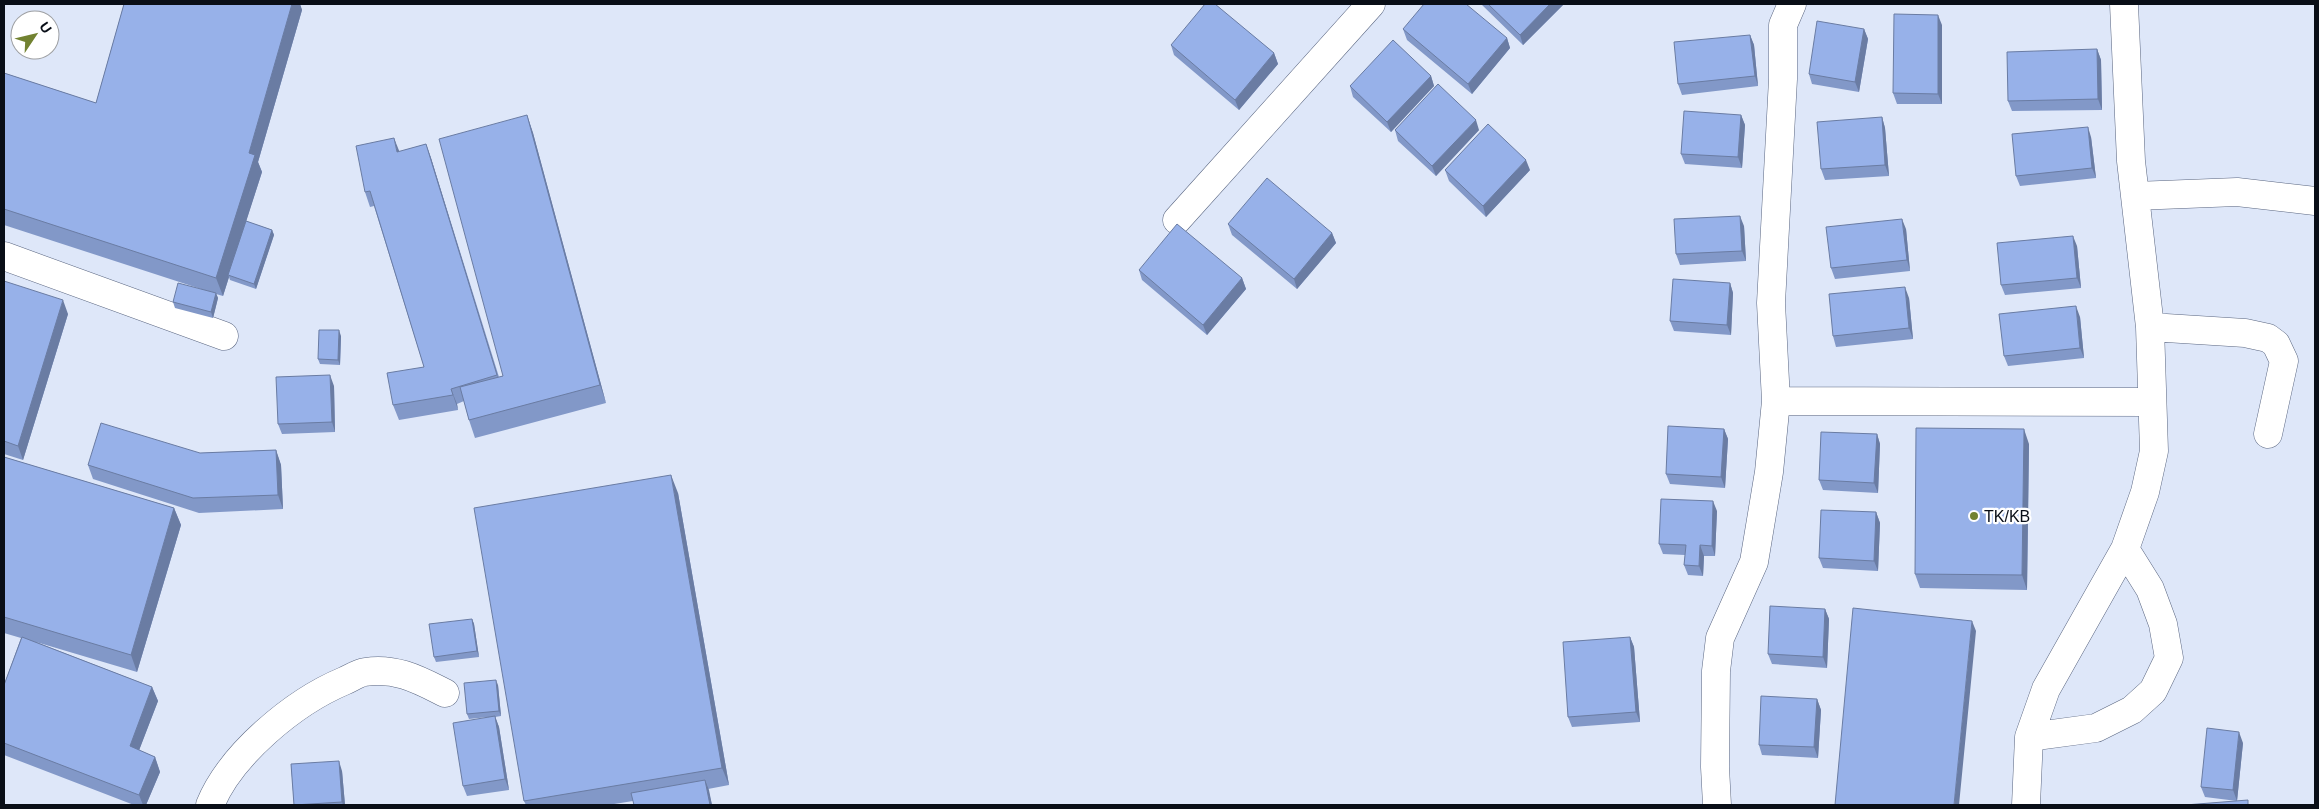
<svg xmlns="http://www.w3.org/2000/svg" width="2319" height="809" font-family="Helvetica,sans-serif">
<rect width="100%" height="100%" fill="#dee7f9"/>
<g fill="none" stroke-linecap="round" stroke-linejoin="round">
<defs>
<path id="minor" d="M2135,196L2237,192L2315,201
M1177,220L1371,4
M4,256L224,336
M2150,327L2245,333L2268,338L2276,344L2284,361L2268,434
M1776,401L2152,402
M2029,737L2096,728L2132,710L2153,691L2169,658L2163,624L2150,589L2125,549
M210,805C231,754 294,702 344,681C351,678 358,673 365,672C396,667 419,680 445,693
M1717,805L1715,767L1716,671L1720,638L1754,562L1769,472L1776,401L1771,303L1783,79V25L1792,4
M2026,805L2029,737L2046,689L2125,549L2145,492L2154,451L2150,327L2131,161L2124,4"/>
</defs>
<use href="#minor" stroke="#5a6681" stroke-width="29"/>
<use href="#minor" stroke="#fff" stroke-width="28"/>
</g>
<path fill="#8298c8" d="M124,4H300L302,10L258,162L262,172L246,221L272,230L274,235L256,289L230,280L229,277L223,296L216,294L218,298L213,318L175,308L173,302L201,289L4,225V73L96,103Z
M1481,4H1564L1523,45Z
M1942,25V104H1897L1893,93Z
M1403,29L1507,38L1510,48L1472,94L1407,40Z
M1864,29L1868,39L1859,92L1812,84L1809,74Z
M1750,35L1754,45L1758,86L1682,95L1678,84Z
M1171,45L1274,53L1278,64L1239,110L1174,55Z
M2097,49L2101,60L2102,110L2012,111L2008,101Z
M1431,76L1434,86L1391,132L1353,97L1350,86Z
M527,115L533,133L606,403L475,438L469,420L464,401L457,404L458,410L399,420L393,405L424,367L374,206L370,207L365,192L399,152L426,144L431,158L499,377L503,376Z
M1741,115L1745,125L1742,168L1685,164L1681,154Z
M1882,117L1885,128L1889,176L1825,180L1821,169Z
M1395,130H1479L1436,176L1398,141Z
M2091,137L2096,178L2020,186L2016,176Z
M1445,170H1530L1486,217L1449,181Z
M1228,224L1332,233L1336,243L1297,289L1232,235Z
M1744,226L1746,261L1680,265L1676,254Z
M1906,229L1910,271L1835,279L1831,268Z
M2077,246L2081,288L2005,295L2001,285Z
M1139,270L1242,278L1246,289L1207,335L1142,280Z
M4,281L68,314L23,460L4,454Z
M1730,283L1733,293L1731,335L1674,331L1670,321Z
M1909,298L1913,339L1836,347L1833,336Z
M2080,317L2084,358L2008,366L2004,356Z
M341,336L340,365L320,364L318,359Z
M334,386L335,432L282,434L278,424Z
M1724,429L1728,439L1725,488L1670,484L1666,474Z
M1877,434L1880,444L1878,493L1823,490L1819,480Z
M2029,444L2027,590L1920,588L1915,574Z
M276,450L281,465L283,509L199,513L93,479L88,465L200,453Z
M4,457L174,508L181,525L137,672L36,642L152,687L158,701L139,750L155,757L160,772L146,805H134L4,755V685L21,638L4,633Z
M678,493L729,785L708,789L712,805H634L633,801L608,805H526L524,801Z
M1717,511L1715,556H1704L1703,576L1688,575L1684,565L1685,555L1663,554L1659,544Z
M1876,512L1880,523L1878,571L1823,568L1819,558Z
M1825,609L1829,619L1827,668L1772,664L1768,654Z
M472,619L474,624L479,657L436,662L434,657Z
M1630,637L1634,647L1640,722L1572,727L1568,717Z
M498,685L501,716L495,717L499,727L509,790L467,796L463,786L488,717L469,719L467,714Z
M1817,699L1821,710L1818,758L1762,755L1759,745Z
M2243,743L2237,801L2205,797L2201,787Z
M291,764L342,771L345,805H294Z"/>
<path fill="#6a7ca3" d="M292,4H300L302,10L258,162L262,172L229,275H228L229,277L223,296L216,278L249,153Z
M1550,4H1564L1523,45L1520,35Z
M1938,15L1942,25V104L1938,94Z
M1864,29L1868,39L1859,92L1855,82Z
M1750,35L1754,45L1758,86L1755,76Z
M1507,38L1510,48L1472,94L1468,84Z
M2097,49L2101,60L2102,110L2098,99Z
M1274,53L1278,64L1239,110L1235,100Z
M1431,76L1434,86L1391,132L1387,122Z
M527,115L533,133L606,403L600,385Z
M1741,115L1745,125L1742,168L1738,157Z
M1882,117L1885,128L1889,176L1885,165Z
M1476,120L1479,130L1436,176L1432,166Z
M2088,127L2091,137L2096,178L2092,168Z
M394,138L400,153L397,152Z
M426,144L431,158L502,390L497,375Z
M1526,160L1530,170L1486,217L1483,206Z
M1740,216L1744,226L1746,261L1742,251Z
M1902,219L1906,229L1910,271L1907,260Z
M272,230L274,235L256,289L254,284Z
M1332,233L1336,243L1297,289L1294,279Z
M2073,236L2077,246L2081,288L2077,278Z
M1242,278L1246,289L1207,335L1203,325Z
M1730,283L1733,293L1731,335L1727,325Z
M1905,287L1909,298L1913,339L1909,328Z
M216,293L218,298L213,318L211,312Z
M63,300L68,314L23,460L18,446Z
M2076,306L2080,317L2084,358L2080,348Z
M339,330L341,336L340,365L338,360Z
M330,375L334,386L335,432L332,422Z
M451,389L457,404L458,410Z
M1724,429L1728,439L1725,488L1721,477Z
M2024,429L2029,444L2027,590L2022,575Z
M1877,434L1880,444L1878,493L1874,483Z
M276,450L281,465L283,509L278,495Z
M671,475L678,493L729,785L722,768Z
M1713,501L1717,511L1715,556L1712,546Z
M174,508L181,525L137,672L131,655Z
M1876,512L1880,523L1878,571L1874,561Z
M1700,545L1704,556L1703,576L1699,566Z
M1825,609L1829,619L1827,668L1823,657Z
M472,619L474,624L479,657L477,651Z
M1972,621L1976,631L1959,805H1954Z
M1630,637L1634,647L1640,722L1636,712Z
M496,680L498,685L501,716L499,711Z
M152,687L158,701L135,761L130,746Z
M1817,699L1821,710L1818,758L1814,747Z
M495,716L499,727L509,790L505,779Z
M2239,732L2243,743L2237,801L2233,790Z
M155,757L160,772L146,805H143L139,795Z
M339,761L342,771L345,805H343L342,802Z
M705,780L709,790L712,805H710Z"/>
<path fill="#97b1e9" stroke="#6a7ca3" d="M124,4H292L249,153L255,155L216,278L4,209V73L96,103Z
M1205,4H1215L1274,53L1235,100L1171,45Z
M1424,4H1466L1507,38L1468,84L1403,29Z
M1488,4H1550L1520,35Z
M1894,14L1938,15V94L1893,93Z
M1817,21L1864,29L1855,82L1809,74Z
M1750,35L1755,76L1678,84L1674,42Z
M1393,40L1431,76L1387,122L1350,86Z
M2097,49L2098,99L2008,101L2007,52Z
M1438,84L1476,120L1432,166L1395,130Z
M1684,111L1741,115L1738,157L1681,154Z
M527,115L600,385L469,420L460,387L503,376L439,139Z
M1882,117L1885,165L1821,169L1817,122Z
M1488,124L1526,160L1483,206L1445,170Z
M2088,127L2092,168L2016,176L2012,134Z
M394,138L397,152L426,144L497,375L451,389L453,395L393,405L387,373L424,367L370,191L365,192L356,146Z
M1267,178L1332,233L1294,279L1228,224Z
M1740,216L1742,251L1676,254L1674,219Z
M1902,219L1907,260L1831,268L1826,227Z
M246,221L272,230L254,284L228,275Z
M1177,224L1242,278L1203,325L1139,270Z
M2073,236L2077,278L2001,285L1997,243Z
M1673,279L1730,283L1727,325L1670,321Z
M4,281L63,300L18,446L4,441Z
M178,283L216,293L211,312L173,302Z
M1905,287L1909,328L1833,336L1829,294Z
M2076,306L2080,348L2004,356L1999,314Z
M319,330H339L338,360L318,359Z
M330,375L332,422L278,424L276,377Z
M101,423L200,453L276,450L278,495L193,498L88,465Z
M1668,426L1724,429L1721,477L1666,474Z
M1916,428L2024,429L2022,575L1915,574Z
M1821,432L1877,434L1874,483L1819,480Z
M4,457L174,508L131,655L4,617Z
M671,475L722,768L524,801L474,508Z
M1661,499L1713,501L1712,546L1700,545L1699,566L1684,565L1686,545L1659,544Z
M1821,510L1876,512L1874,561L1819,558Z
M1770,606L1825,609L1823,657L1768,654Z
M1853,608L1972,621L1954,805H1835Z
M472,619L477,651L434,657L429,624Z
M22,637L152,687L130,746L155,757L139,795L4,743V685Z
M1630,637L1636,712L1568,717L1563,642Z
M496,680L499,711L467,714L464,683Z
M1761,696L1817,699L1814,747L1759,745Z
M495,716L505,779L463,786L453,723Z
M2207,728L2239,732L2233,790L2201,787Z
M339,761L342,802L294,805L291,764Z
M705,780L710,805H634L631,793Z
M2248,800V805H2185Z"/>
<circle fill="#728231" stroke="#fff" stroke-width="2" cx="1974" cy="516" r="5"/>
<g text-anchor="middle" stroke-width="4.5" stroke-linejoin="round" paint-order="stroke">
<g font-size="16" fill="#090e17" stroke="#fff" text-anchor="start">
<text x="1984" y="522">TK/KB</text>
</g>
</g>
<rect width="2319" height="809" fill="none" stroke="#090e17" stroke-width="10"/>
<g transform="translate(35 35) rotate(55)"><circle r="24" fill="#ffffff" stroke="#9d9fa2"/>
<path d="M0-4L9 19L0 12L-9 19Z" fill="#728231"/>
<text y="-8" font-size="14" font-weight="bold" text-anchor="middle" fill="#090e17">U</text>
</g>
</svg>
